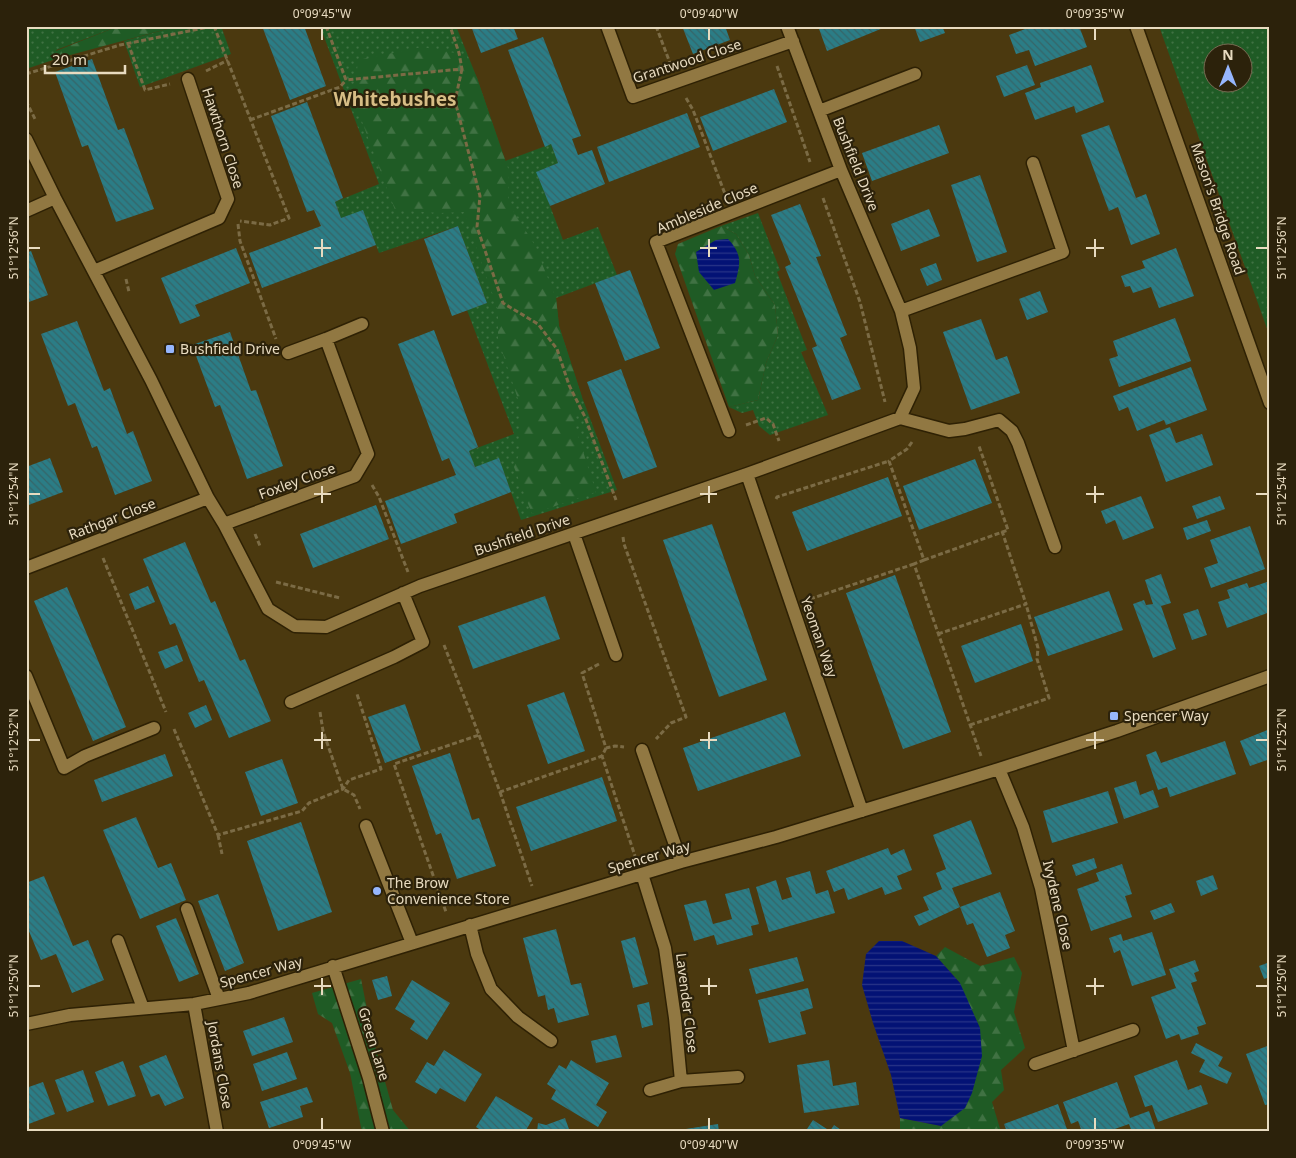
<svg xmlns="http://www.w3.org/2000/svg" width="1296" height="1158" font-family="'Noto Sans',sans-serif">
<defs>
<pattern id="grass-dots" width="8" height="8" patternUnits="userSpaceOnUse" patternTransform="scale(1.25)"><rect width="8" height="8" fill="#1f5b25"/><path d="M2 2h.1M6 6h.1" fill="none" stroke="#407243" stroke-width="1.8" stroke-linecap="round"/></pattern>
<pattern id="forest-firs" width="22" height="20" patternUnits="userSpaceOnUse" patternTransform="scale(1.25)"><rect width="22" height="20" fill="#1f5b25"/><path d="M5 1l3.5 6h-7zM16 11l3.5 6h-7z" fill="#407243"/></pattern>
<pattern id="water-rules" width="6" height="5" patternUnits="userSpaceOnUse" patternTransform="scale(1.25)"><rect width="6" height="5" fill="#031275"/><path d="M0 2.5h6" fill="none" stroke="#283487"/></pattern>
<pattern id="building-back-hatch" width="6" height="6" patternUnits="userSpaceOnUse" patternTransform="scale(1.25)"><rect width="6" height="6" fill="#2b7d86"/><path d="M-1 5l2 2M0 0l6 6M5-1l2 2" fill="none" stroke="#366568"/></pattern>
</defs>
<rect width="100%" height="100%" fill="#4b390f"/>
<path fill="url(#grass-dots)" fill-rule="evenodd" d="M26,26H119L56,50L59,58L26,69Z
M178,26H221L231,54L140,87L124,41Z
M320,26H456L477,78L505,161L551,144L558,163L537,172L563,240L598,227L617,275L556,298L559,326L582,397L617,490L521,520L499,459L475,467L469,451L514,434L467,310L487,303L458,226L379,253L363,211L341,218L335,202L379,184Z
M1159,26H1270V337ZM1214,52H1244V82H1214Z
M758,213L780,270L777,272L807,350L801,352L828,415L770,435L759,426L753,410L742,413L729,407L758,400L766,363L778,335L775,305L755,276L749,255L736,234L721,226Z"/>
<path fill="url(#forest-firs)" d="M119,26H178L59,58L56,51Z
M422,47L466,55L477,78L509,171L508,203L534,244L556,298L559,326L582,397L574,423L596,492L532,514L514,467L521,450V408L498,339V310L464,212L440,213L395,210L354,100L358,60Z
M721,226L736,234L749,255L755,276L775,305L778,335L766,363L758,400L729,407L675,254L678,244Z
M945,947L980,966L1014,957L1022,973L1014,1012L1025,1048L1001,1070L1004,1090L992,1102L1001,1132H900V1118L941,1126L960,983L936,956Z
M361,979L373,1039L393,1110L411,1132H362L350,1073L332,1023L318,1014L312,993Z"/>
<path fill="url(#water-rules)" d="M728,239C742,254 741,263 735,283L714,290L699,272L696,252L716,240Z
M879,941H902L936,956L960,983L980,1028L982,1056L972,1093L965,1108L941,1126L900,1118L891,1075L873,1023L862,985L866,954Z"/>
<path fill="url(#building-back-hatch)" d="M262,26H304L326,86L290,100Z
M471,26H513L518,39L481,53Z
M682,26H725L730,40L693,54Z
M818,26H888L827,51Z
M914,26H942L945,33L920,42Z
M1033,26H1079L1087,47L1035,66L1029,50L1016,54L1009,35Z
M543,37L581,136L572,139L578,155L592,150L605,184L550,206L536,172L558,163L551,144L545,147L508,50Z
M92,59L118,130L124,128L154,209L116,222L88,145L82,147L55,72Z
M1027,65L1035,85L1004,97L996,76Z
M1091,65L1104,102L1076,113L1074,106L1035,120L1025,93L1041,87L1040,83Z
M774,89L787,122L713,151L700,117Z
M307,102L343,198L335,202L341,218L363,210L376,245L262,288L249,253L321,226L314,210L307,212L271,116Z
M687,113L700,147L609,182L597,147Z
M939,125L949,153L872,181L862,153Z
M1109,125L1136,198L1146,194L1160,234L1131,245L1118,207L1109,211L1081,135Z
M980,175L1007,252L977,262L951,185Z
M800,204L821,256L816,257L847,335L840,338L861,389L832,400L812,348L817,346L785,267L791,264L771,215Z
M929,209L940,236L901,251L891,224Z
M458,226L487,303L452,316L424,239Z
M236,248L250,283L195,305L200,316L180,324L161,278Z
M1176,248L1194,296L1159,308L1151,287L1133,293L1130,286L1125,287L1121,276L1145,268L1142,261Z
M31,251L48,295L26,303V253Z
M936,263L942,280L927,286L920,269Z
M630,270L660,348L625,361L595,283Z
M1040,291L1048,312L1027,320L1019,299Z
M1175,318L1191,361L1119,387L1109,359L1118,356L1113,341Z
M981,319L996,360L1007,356L1020,393L971,410L943,332Z
M77,321L104,391L110,388L127,434L133,431L152,481L115,495L97,446L92,448L75,403L68,406L41,334Z
M434,330L478,447L469,451L475,467L499,458L511,492L454,514L457,523L401,544L385,501L456,475L449,458L442,461L398,344Z
M230,332L251,391L256,390L283,466L247,479L220,405L215,407L192,345Z
M1191,367L1207,410L1166,425L1164,420L1137,431L1128,407L1119,411L1113,396Z
M621,369L657,467L623,479L587,382Z
M1170,427L1176,443L1202,434L1213,465L1166,482L1149,435Z
M50,458L63,492L26,506V467Z
M975,459L992,503L919,530L903,486Z
M888,477L902,516L807,551L792,512Z
M1141,496L1154,528L1123,540L1115,520L1106,524L1101,511Z
M1220,496L1225,509L1197,519L1192,506Z
M376,505L389,539L313,568L300,534Z
M1207,520L1211,531L1187,540L1183,528Z
M712,524L767,680L719,697L663,540Z
M1250,526L1265,569L1211,588L1204,568L1218,563L1210,540Z
M185,542L211,603L215,601L240,661L245,659L271,721L229,738L204,680L199,682L175,623L170,625L143,559Z
M1161,574L1171,603L1161,606L1176,649L1153,658L1133,604L1144,600L1146,605L1153,604L1145,580Z
M895,575L951,732L903,749L846,593Z
M1270,581V612L1227,628L1218,602L1230,598L1227,590L1247,583L1249,588Z
M148,586L155,602L135,610L129,594Z
M67,587L126,727L93,741L34,601Z
M1109,591L1123,630L1048,656L1034,617Z
M545,596L560,639L473,669L458,626Z
M1198,609L1207,635L1192,640L1183,614Z
M1021,624L1033,661L975,683L961,646Z
M177,645L183,661L165,669L158,652Z
M564,692L585,751L548,764L527,705Z
M405,704L421,750L385,763L368,717Z
M206,705L212,720L195,728L188,713Z
M785,712L801,756L698,791L683,748Z
M1270,729V759L1250,766L1240,741Z
M1225,741L1236,774L1170,797L1167,787L1158,790L1146,755L1156,751L1161,763Z
M450,753L472,820L479,818L496,866L457,879L441,833L436,835L412,766Z
M165,754L173,776L102,802L94,780Z
M282,759L298,803L261,816L245,772Z
M602,777L617,821L531,851L516,807Z
M1136,781L1140,795L1153,790L1159,807L1124,819L1114,788Z
M1108,791L1118,823L1052,843L1043,811Z
M136,817L158,868L171,863L186,900L140,919L103,830Z
M971,820L992,874L952,888L960,907L919,926L914,916L929,910L923,897L942,889L936,873L946,869L933,835Z
M301,822L332,912L278,931L247,841Z
M888,848L891,855L904,849L912,870L897,876L902,889L885,895L882,887L848,900L844,888L834,892L826,871Z
M1094,858L1097,868L1076,876L1072,865Z
M1122,864L1132,894L1125,896L1132,917L1091,931L1077,889L1099,881L1096,873Z
M810,871L816,894L828,890L835,913L769,932L756,887L776,880L782,900L792,897L786,878Z
M1213,875L1218,889L1201,896L1196,881Z
M44,876L73,946L88,940L104,980L72,993L56,954L41,960L26,924V883Z
M749,888L759,924L751,926L753,935L717,945L714,935L694,941L684,905L706,900L713,924L732,919L725,894Z
M1000,892L1015,931L1005,935L1010,948L987,957L973,923L967,925L960,907Z
M218,894L244,963L225,971L198,901Z
M1171,903L1175,912L1154,920L1150,911Z
M176,918L199,974L179,982L156,926Z
M556,929L571,985L581,983L589,1015L558,1023L554,1008L548,1010L545,995L538,997L523,938Z
M1152,932L1166,975L1132,986L1120,950L1114,953L1109,938L1121,934L1123,941Z
M635,937L648,984L633,988L621,941Z
M797,957L804,981L756,994L749,969Z
M1195,960L1199,971L1194,973L1197,981L1191,983L1206,1024L1197,1027L1199,1034L1181,1040L1179,1034L1166,1039L1151,997L1176,988L1169,969Z
M1270,962V977L1264,979L1259,966Z
M387,976L392,996L378,1000L372,980Z
M412,980L450,1003L427,1040L410,1029L415,1021L395,1009Z
M808,988L813,1008L800,1012L806,1034L769,1043L758,1000Z
M649,1002L653,1025L642,1028L637,1005Z
M284,1017L293,1042L252,1056L243,1031Z
M616,1035L622,1057L596,1063L591,1041Z
M1196,1043L1223,1057L1218,1066L1232,1073L1227,1084L1199,1072L1205,1060L1191,1053Z
M1270,1045V1104L1265,1105L1246,1054Z
M444,1050L482,1074L465,1102L440,1088L436,1094L415,1082L427,1062L434,1066Z
M287,1052L297,1079L262,1091L253,1064Z
M166,1055L184,1098L165,1106L159,1094L151,1097L139,1066Z
M571,1060L609,1083L596,1105L607,1112L598,1127L551,1099L556,1090L547,1084L559,1065L566,1069Z
M829,1060L833,1086L856,1082L859,1105L804,1113L797,1065Z
M1177,1060L1188,1090L1201,1085L1208,1104L1158,1122L1152,1105L1145,1107L1134,1076Z
M123,1061L136,1096L108,1106L95,1072Z
M83,1070L94,1102L67,1112L55,1080Z
M43,1082L55,1114L26,1125V1088Z
M1117,1082L1130,1118L1149,1111L1156,1131L1132,1132L1129,1124L1106,1132H1082L1078,1121L1071,1124L1063,1102Z
M307,1087L313,1102L300,1106L303,1117L269,1128L260,1102Z
M496,1096L533,1118L525,1132H484L476,1127Z
M1058,1104L1068,1132H1007L1004,1124Z
M565,1118L570,1132H537L538,1123L546,1125Z
M813,1120L830,1131L834,1125L844,1132H805Z
M718,1124L719,1132H673V1131Z"/>
<g fill="none" stroke-linecap="round" stroke-linejoin="round">
<defs>
<path id="minor" d="M607,26L633,97L793,41
M1136,26L1270,403
M819,111L915,74
M26,139L55,198L151,380L208,498L224,524L268,609L295,626L326,627L420,586L747,474L900,418L914,388L910,348L901,311L841,170L787,26
M26,211L55,198
M94,271L219,218L228,199L188,79
M901,311L1063,252L1033,163
M288,353L326,339L362,324
M900,418L949,431L965,429L999,420L1012,431L1018,443L1055,547
M729,431L656,242L841,170
M747,474L862,811
M224,524L355,476L368,454L326,339
M574,534L616,655
M26,568L208,498
M26,676L64,768L85,756L154,728
M291,702L394,657L423,642L403,593
M642,750L681,862
M999,769L1023,827L1041,888L1074,1051
M366,826L412,943
M642,874L665,948L675,1018L681,1081L738,1077
M187,909L219,999
M470,925L477,954L491,989L518,1017L551,1041
M118,941L143,1008
M333,966L369,1078L383,1132
M194,1004L217,1132
M26,1024L70,1015L194,1004L249,993L681,862L776,837L999,769L1117,731L1270,676
M1035,1064L1133,1030
M650,1090L681,1081"/>
</defs>
<use href="#minor" stroke="#2e2104" stroke-width="15"/>
<path stroke="#7b6b45" stroke-width="3" stroke-dasharray="5 2.5" stroke-linecap="butt" d="M214,26L289,218L270,225L240,221
M326,26L346,80L462,69L459,53L450,26
M656,26L670,63
M128,43L145,90L170,84
M777,66L810,162
M462,69L455,101L480,196L477,227L503,303L538,324L557,349L569,385L585,417L616,500
M206,71L228,60
M26,74L120,45L213,26
M686,98L693,110L725,194
M26,101L36,121
M250,120L340,87L346,80
M823,198L860,302L885,402
M238,224L240,241L276,339
M126,279L129,292
M746,425L766,418L773,424L779,441
M912,442L907,449L889,461L924,560L914,564L981,756
M372,485L379,497L408,572
M776,499L777,497L889,461
M255,534L260,546
M623,537L624,544L686,717L671,723L656,739
M103,558L166,712
M924,560L1008,530L979,446
M276,582L340,598
M810,599L914,564
M938,634L1026,604L1002,531
M444,645L479,735L394,764L446,912
M599,664L582,673L606,748L615,746L624,747
M320,712L323,731L343,789L354,795L360,809
M970,725L1049,698L1037,659L1038,648L1026,604
M174,729L218,835L302,811L309,803L343,789L349,780L381,769L357,694
M479,735L500,792L602,756
M606,748L602,756L635,856
M500,792L532,886
M218,835L222,854"/>
<use href="#minor" stroke="#917842" stroke-width="12"/>
</g>
<path fill="none" stroke="#e8dbc0" stroke-width="2" d="M322,28V40M709,28V40M1095,28V40M322,239V257M709,239V257M1095,239V257M28,248H40M314,248H331M700,248H717M1086,248H1104M1256,248H1268M322,486V503M709,486V503M1095,486V503M28,494H40M314,494H331M700,494H717M1086,494H1104M1256,494H1268M322,732V749M709,732V749M1095,732V749M28,740H40M314,740H331M700,740H717M1086,740H1104M1256,740H1268M322,978V995M709,978V995M1095,978V995M28,986H40M314,986H331M700,986H717M1086,986H1104M1256,986H1268M322,1118V1130M709,1118V1130M1095,1118V1130"/>
<g fill="#96b6fd" stroke="#2c220b" stroke-width="2">
<rect x="165" y="344" width="10" height="10" rx="2.5"/>
<rect x="1109" y="711" width="10" height="10" rx="2.5"/>
<circle cx="377" cy="891" r="5"/>
</g>
<g text-anchor="middle" stroke-width="4.5" stroke-linejoin="round" paint-order="stroke">
<g font-size="14" fill="#e8dbc0" stroke="#2c220b">
<text transform="translate(687 61) rotate(-18)" y="5">Grantwood Close</text>
<text transform="translate(223 138) rotate(72)" y="5">Hawthorn Close</text>
<text transform="translate(856 164) rotate(68)" y="5">Bushfield Drive</text>
<text transform="translate(707 208) rotate(-23)" y="5">Ambleside Close</text>
<text transform="translate(1218 209) rotate(71)" y="5">Mason's Bridge Road</text>
<text transform="translate(297 481) rotate(-20)" y="5">Foxley Close</text>
<text transform="translate(112 519) rotate(-21)" y="5">Rathgar Close</text>
<text transform="translate(522 535) rotate(-19)" y="5">Bushfield Drive</text>
<text transform="translate(819 637) rotate(71)" y="5">Yeoman Way</text>
<text transform="translate(649 857) rotate(-16)" y="5">Spencer Way</text>
<text transform="translate(1058 905) rotate(77)" y="5">Ivydene Close</text>
<text transform="translate(261 972) rotate(-15)" y="5">Spencer Way</text>
<text transform="translate(687 1003) rotate(83)" y="5">Lavender Close</text>
<text transform="translate(374 1044) rotate(73)" y="5">Green Lane</text>
<text transform="translate(220 1065) rotate(80)" y="5">Jordans Close</text>
</g>
<g font-size="14" fill="#e8dbc0" stroke="#2c220b" text-anchor="start">
<text x="180" y="354">Bushfield Drive</text>
<text x="1124" y="721">Spencer Way</text>
<text x="387" y="888">The Brow<tspan x="387" dy="16">Convenience Store</tspan></text>
</g>
<g font-size="19" font-weight="bold" fill="#d7bd85" stroke="#2c220b">
<text x="395" y="106">Whitebushes</text>
</g>
</g>
<rect width="1296" height="1158" fill="none" stroke="#2c220b" stroke-width="55"/>
<g transform="translate(1228 68)"><circle r="24" fill="#2c220b" stroke="#776c53"/>
<path d="M0-4L9 19L0 12L-9 19Z" fill="#96b6fd"/>
<text y="-8" font-size="14" font-weight="bold" text-anchor="middle" fill="#e8dbc0">N</text>
</g>
<path d="M45 65v8h80v-8" fill="none" stroke="#e8dbc0" stroke-width="2.5"/>
<text x="52" y="65" font-size="15" fill="#e8dbc0" stroke="#2c220b" stroke-width="4" paint-order="stroke">20 m</text>
<rect x="28" y="28" width="1240" height="1102" fill="none" stroke="#e8dbc0" stroke-width="2"/>
<g font-size="12" text-anchor="middle" fill="#e8dbc0">
<text x="322" y="18">0°09'45"W</text>
<text x="709" y="18">0°09'40"W</text>
<text x="1095" y="18">0°09'35"W</text>
<text transform="translate(14 248) rotate(-90)" y="4">51°12'56"N</text>
<text transform="translate(1282 248) rotate(-90)" y="4">51°12'56"N</text>
<text transform="translate(14 494) rotate(-90)" y="4">51°12'54"N</text>
<text transform="translate(1282 494) rotate(-90)" y="4">51°12'54"N</text>
<text transform="translate(14 740) rotate(-90)" y="4">51°12'52"N</text>
<text transform="translate(1282 740) rotate(-90)" y="4">51°12'52"N</text>
<text transform="translate(14 986) rotate(-90)" y="4">51°12'50"N</text>
<text transform="translate(1282 986) rotate(-90)" y="4">51°12'50"N</text>
<text x="322" y="1149">0°09'45"W</text>
<text x="709" y="1149">0°09'40"W</text>
<text x="1095" y="1149">0°09'35"W</text>
</g>
</svg>
